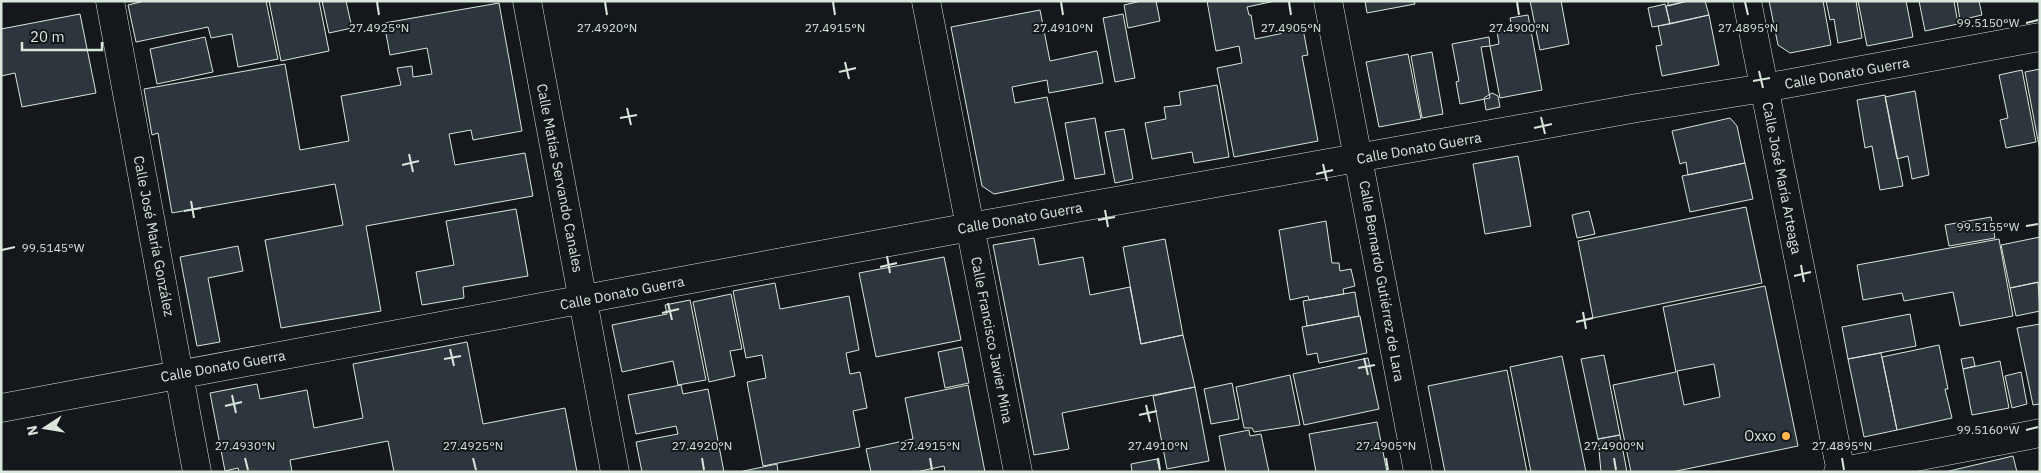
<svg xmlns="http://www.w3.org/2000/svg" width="2041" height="473" font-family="'IBM Plex Sans',sans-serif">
<rect width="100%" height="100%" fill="#14181c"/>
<path fill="#2c363c" stroke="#d8e6dc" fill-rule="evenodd" d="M145,1H266L278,59L238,67L232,34L211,38L208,27L136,42L128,5Z
M269,1H319L329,51L281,61Z
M322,1H346L352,28L329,33Z
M1141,1H1156L1160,21L1128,28L1124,5Z
M1207,1H1275L1247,7L1249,15H1251L1255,39L1303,29L1308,55L1302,56L1318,141L1234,157L1217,68L1242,63L1239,46L1216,51Z
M1365,1H1414L1415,4L1367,13Z
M1530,1H1561L1569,44L1540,50Z
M1668,1H1688L1668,6Z
M1688,1H1705L1709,15L1670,24L1666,6Z
M1769,1H1823L1831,45L1790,53L1778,45Z
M1826,1H1856L1862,38L1838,43L1834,19L1830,20Z
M1858,1H1906L1913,37L1867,46Z
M1919,1H1954L1958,24L1925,31Z
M1957,1H1979L1982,15L1960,20Z
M499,3L522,131L473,140L471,130L449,134L455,165L525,153L533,196L366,226L381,311L281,328L265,240L343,225L335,184L172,213L158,133L152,135L144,89L285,64L300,150L349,141L341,96L401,85L397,68L412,66L413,77L432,74L427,48L390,55L384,23Z
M1665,4L1670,24L1652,27L1648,8Z
M1040,10L1050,61L1097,51L1103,83L1049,93L1047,80L1012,87L1015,103L1047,97L1064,180L994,194L982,186L951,27Z
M80,14L96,93L22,107L15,73L1,76V29Z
M1123,14L1135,78L1115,82L1103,18Z
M1528,15L1542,90L1500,98L1490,46L1499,44L1497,31L1512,29L1510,18Z
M1709,15L1719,65L1662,76L1656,46L1662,45L1658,26Z
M205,37L213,72L157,84L150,49Z
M1489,37L1490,46L1481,47L1490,98L1460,104L1456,82L1459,81L1452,44Z
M1432,52L1443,114L1422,118L1411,56Z
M1408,54L1421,119L1379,127L1366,62Z
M2040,69V151L2025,72Z
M2022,70L2036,142L2006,148L2000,120L2008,118L1999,75Z
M1217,85L1229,157L1194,163L1192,152L1152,159L1145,123L1166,119L1164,107L1181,105L1179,92Z
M1915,91L1929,175L1912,179L1908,156L1897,159L1885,97Z
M1492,93L1498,96L1500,107L1486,110L1484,98Z
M1885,95L1903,186L1880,190L1872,146L1865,148L1857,100Z
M1095,118L1105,174L1075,179L1065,123Z
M1730,118L1737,126L1745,163L1688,175L1686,162L1680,164L1672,131Z
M1124,129L1133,179L1115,183L1105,132Z
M1518,156L1531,226L1485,234L1473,164Z
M1745,163L1753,199L1690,212L1682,176Z
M1746,207L1762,283L1593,318L1578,241Z
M516,209L528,276L463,287L464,298L422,305L416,272L454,265L446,221Z
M1589,211L1595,234L1577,238L1572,215Z
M1991,217L1995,238L1949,246L1945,225Z
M1326,221L1332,263H1339L1340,271L1351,269L1355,286L1343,289L1344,294L1309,300L1308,296L1290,300L1279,230Z
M2040,237V282L2010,288L2001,245Z
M1034,238L1039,265L1083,257L1090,295L1130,287L1141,344L1183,335L1195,387L1062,413L1069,449L1034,455L993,245Z
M1165,239L1183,335L1141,344L1123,247Z
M1999,239L2013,316L1960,326L1953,292L1904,301L1902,293L1863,300L1857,265Z
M238,246L243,271L208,278L220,342L197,346L180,257Z
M944,257L961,340L876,357L859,273Z
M2038,282L2040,311L2016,316L2010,288Z
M775,283L780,309L849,296L859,350L846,353L850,374L860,372L867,408L853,411L860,447L763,466L747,382L766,378L762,355L746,358L733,291Z
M1765,286L1798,446L1672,472H1631L1613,385L1676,372L1663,307ZM1714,364L1720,397L1684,405L1677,371Z
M1355,292L1359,316L1307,326L1303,301Z
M731,294L742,349L730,351L735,376L709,382L693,302Z
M690,300L706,380L678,385L673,361L622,372L612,325L667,314L665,305Z
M1910,314L1916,346L1848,359L1842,327Z
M1360,316L1367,353L1319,363L1317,353L1307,355L1302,327Z
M2040,324V404L2033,405L2017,328Z
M467,342L483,424L565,408L577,472H394L388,441L290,460L292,472H239L238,468L225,471L210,393L257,384L260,399L307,390L314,428L363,418L353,364Z
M1939,345L1948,389H1945L1952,418L1897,430L1882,357Z
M962,347L969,383L945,388L938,352Z
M1881,353L1897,430L1864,437L1848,359Z
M1604,355L1620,435L1598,439L1581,359Z
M1562,356L1586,472H1531L1510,367Z
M1973,357L1975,366L1963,369L1961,359Z
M1368,358L1379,409L1304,425L1293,374Z
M2000,361L2009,408L1972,415L1963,369Z
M1507,370L1527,472H1445L1428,386Z
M2021,372L2027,404L2012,408L2005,376Z
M1290,375L1300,425L1254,432L1252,428H1244L1236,387Z
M1232,383L1239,419L1211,424L1204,389Z
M681,385L683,394L708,389L724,472H642L636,442L678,434L676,426L636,434L628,395Z
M968,385L985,472H945L944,466L916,472H871L866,449L913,439L905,398Z
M1195,387L1209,461L1167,469L1153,396Z
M1377,422L1387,472H1316L1309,434Z
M1249,430L1250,436L1261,434L1269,472H1226L1219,436Z
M1620,435L1627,472H1601L1598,439Z
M2013,456L2017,472H1945Z
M1157,459L1160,472H1132L1131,464Z
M777,464L778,472H739Z"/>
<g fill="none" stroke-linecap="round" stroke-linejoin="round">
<defs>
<path id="minor" d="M527,1L615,472
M926,1L1018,472
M1328,1L1418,472
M1747,1L1841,472
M1,408L970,227L1637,108L1764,88L2040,37
M1838,472L2040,433"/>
<path id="major" d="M110,1L197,472"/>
</defs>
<use href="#minor" stroke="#d8e6dc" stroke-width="29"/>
<use href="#major" stroke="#d8e6dc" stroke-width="29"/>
<use href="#minor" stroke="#14181c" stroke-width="28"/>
<use href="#major" stroke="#14181c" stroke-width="28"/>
</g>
<path fill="none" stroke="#d8e6dc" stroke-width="2" d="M377,2L379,15M605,2L607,15M833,2L835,15M1061,2L1063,15M1289,2L1291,15M1517,2L1519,15M1745,2L1748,15M2026,23L2038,20M845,62L849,79M1759,71L1763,88M839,72L856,68M1753,81L1770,78M627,108L631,125M1541,117L1545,134M620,118L637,115M1534,128L1552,124M409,154L413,172M1323,164L1327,181M402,165L419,161M1316,174L1333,170M191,201L194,218M1105,210L1108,227M184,211L201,208M1098,220L1115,217M2026,226L2038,224M2,250L15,247M887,256L890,273M1801,265L1804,282M880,267L897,263M1794,276L1811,272M668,303L672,320M1583,312L1586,329M662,313L679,309M1576,322L1593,318M450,349L454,366M1364,358L1368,375M444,359L461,356M1358,368L1375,365M232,395L236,413M1146,405L1150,422M225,406L242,402M1139,415L1157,411M2026,430L2038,427M245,458L248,470M473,458L476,470M702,458L704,470M930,458L932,470M1158,458L1160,470M1386,458L1388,470M1614,458L1616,470M1842,458L1844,470"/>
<circle fill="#ffb74d" stroke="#14181c" stroke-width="2" cx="1786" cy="436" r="5"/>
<g text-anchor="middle" stroke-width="4" stroke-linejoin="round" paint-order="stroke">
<g font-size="14" fill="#d8e6dc" stroke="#14181c">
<text transform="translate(1847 73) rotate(-10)" y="5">Calle Donato Guerra</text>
<text transform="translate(1419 148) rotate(-10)" y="5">Calle Donato Guerra</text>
<text transform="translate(560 178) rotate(79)" y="5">Calle Matías Servando Canales</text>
<text transform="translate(1782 178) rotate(79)" y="5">Calle José María Arteaga</text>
<text transform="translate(1020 218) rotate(-10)" y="5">Calle Donato Guerra</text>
<text transform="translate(154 236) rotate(79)" y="5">Calle José María González</text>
<text transform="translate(1382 281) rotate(80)" y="5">Calle Bernardo Gutiérrez de Lara</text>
<text transform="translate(622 293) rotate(-11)" y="5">Calle Donato Guerra</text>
<text transform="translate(992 340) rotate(79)" y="5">Calle Francisco Javier Mina</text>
<text transform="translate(223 366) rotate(-10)" y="5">Calle Donato Guerra</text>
</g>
<g font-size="14" fill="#d8e6dc" stroke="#14181c" text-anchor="end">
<text x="1776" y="441">Oxxo</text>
</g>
</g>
<g font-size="12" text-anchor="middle" fill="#d8e6dc" stroke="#14181c" stroke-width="4" stroke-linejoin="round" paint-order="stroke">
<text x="1988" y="27">99.5150°W</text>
<text x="379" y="32">27.4925°N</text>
<text x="607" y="32">27.4920°N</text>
<text x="835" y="32">27.4915°N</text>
<text x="1063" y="32">27.4910°N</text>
<text x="1291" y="32">27.4905°N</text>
<text x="1519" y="32">27.4900°N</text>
<text x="1748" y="32">27.4895°N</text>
<text x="1988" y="231">99.5155°W</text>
<text x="53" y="252">99.5145°W</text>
<text x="1988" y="434">99.5160°W</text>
<text x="245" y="450">27.4930°N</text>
<text x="473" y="450">27.4925°N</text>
<text x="702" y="450">27.4920°N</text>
<text x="930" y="450">27.4915°N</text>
<text x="1158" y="450">27.4910°N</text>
<text x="1386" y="450">27.4905°N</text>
<text x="1614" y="450">27.4900°N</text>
<text x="1842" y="450">27.4895°N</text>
</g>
<rect width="2041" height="473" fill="none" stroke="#d8e6dc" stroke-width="5"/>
<g transform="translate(45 428) rotate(258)" stroke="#14181c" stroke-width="4" paint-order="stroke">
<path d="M0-4L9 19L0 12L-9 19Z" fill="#d8e6dc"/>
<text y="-8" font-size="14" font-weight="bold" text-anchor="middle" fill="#d8e6dc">N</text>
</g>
<path d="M22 42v8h80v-8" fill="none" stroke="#d8e6dc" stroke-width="2.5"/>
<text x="30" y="42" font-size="15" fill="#d8e6dc" stroke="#14181c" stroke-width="4" paint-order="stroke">20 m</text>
</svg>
